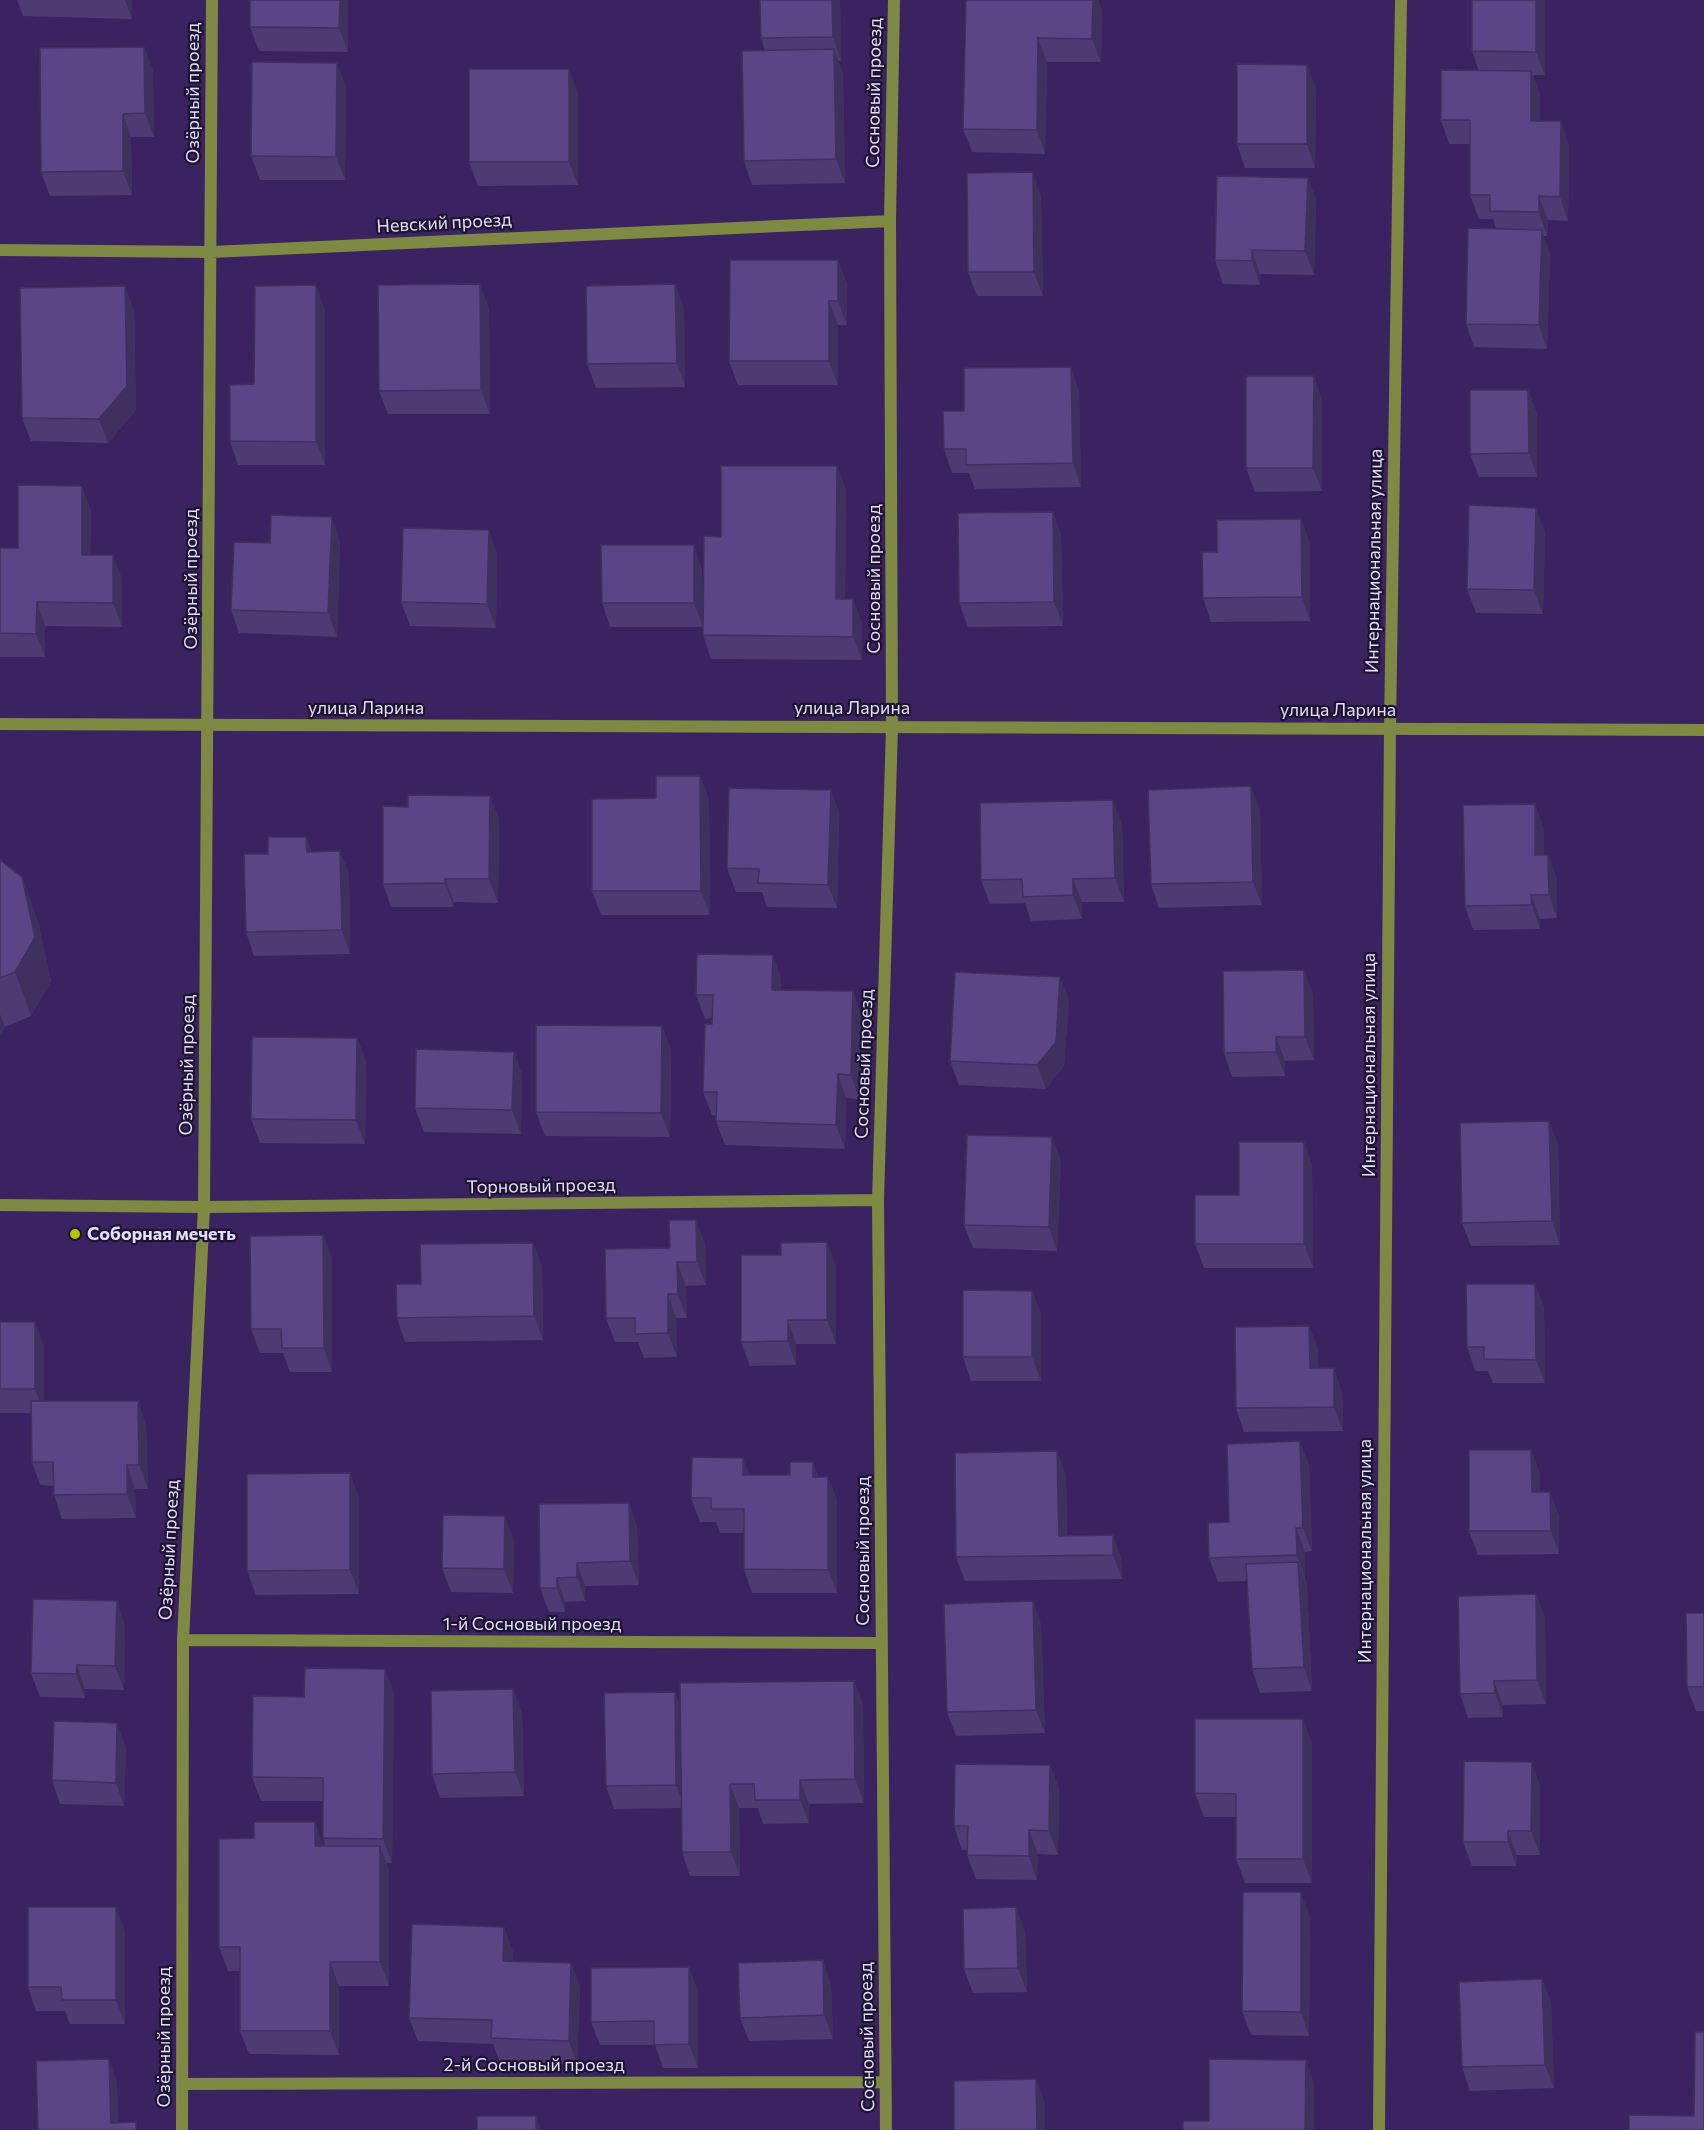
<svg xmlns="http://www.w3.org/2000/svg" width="1704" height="2130" font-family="Commissioner,sans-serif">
<rect width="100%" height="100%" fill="#3a2360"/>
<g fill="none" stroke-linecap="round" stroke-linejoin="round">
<path stroke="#7e8943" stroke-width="12" d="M0,1205L204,1207"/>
<path stroke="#7e8943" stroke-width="12" d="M0,250L211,252L890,221
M204,1207L878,1200
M183,1640L881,1643
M182,2084L885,2082
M182,2130L183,1640L204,1207L212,0
M886,2130L878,1200L892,727L890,221L894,0
M1379,2130L1390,729L1401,0"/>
<path stroke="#7e8943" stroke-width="12" d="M0,724L1704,730"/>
</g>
<path fill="#4e3b73" d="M17,0H132V19L23,16Z
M250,0H348V52L259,51L250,27Z
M760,0H840L841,61H838L843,73L845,183L752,185L744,161L765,51L761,38Z
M966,0H1098L1102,11L1101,62H1047L1045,154L972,152L963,129Z
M1472,0H1545V75H1533L1540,95V121L1569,145L1568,221L1548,220L1547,236H1543L1550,254L1547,349L1474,347L1466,324L1496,229L1493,219H1479L1470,195V144H1449L1441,120L1479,71L1472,51Z
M144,47L153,71L154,137H131L132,195L50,196L41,172Z
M346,87L345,180H260L251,156Z
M1316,88L1315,168H1245L1237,144Z
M578,92V185L478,186L469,162Z
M1308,178L1316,201L1314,275L1260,274V285L1223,284L1215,260Z
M1041,196L1043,296H977L968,272Z
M838,260L847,284V325H838V385H738L729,361Z
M675,284L684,308L685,387L596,388L587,364Z
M489,308L490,414H388L379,391Z
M325,309V465H238L230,441L254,384Z
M134,310L136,410L108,443L31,441L22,418Z
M1528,390L1537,414V477H1479L1470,454Z
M1079,391L1081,487L975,489L969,473H952L944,449L964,411Z
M1322,400V491L1255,492L1246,468Z
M837,466L846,490L845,599L862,623V660L711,659L703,635V627H610L602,603L702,569L703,622L721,537Z
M91,510L90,555L122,578V627L45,626V657H0V548H18Z
M1053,512L1061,535L1063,626L968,627L959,603Z
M1545,531L1543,614L1476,613L1467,589Z
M340,541L337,637L239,633L231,610L270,543Z
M1310,543V621L1211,622L1203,598L1217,552Z
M497,553L496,628L410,626L401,602Z
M700,776L709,800L710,915H601L592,891L656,798Z
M831,790L839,813L837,908L767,907L762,892H736L727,868Z
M490,796L499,820L498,903L454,902V907H391L383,884L408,807Z
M1260,810L1262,905L1159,908L1151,884Z
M1122,824L1124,902H1082V919L1031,921L1025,903L990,904L981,880Z
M1544,828V855H1548L1557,879V918L1540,919V929L1473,930L1465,906Z
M306,837L312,852L340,851L349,875L350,954L254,956L246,932L268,854Z
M0,860L22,877L38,922L51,981L31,1016L5,1027L0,1035Z
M773,955L781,979V990L861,1015L859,1099L846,1098L845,1149L725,1145L716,1121V1115H712L703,1092L712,1018L705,1019L696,995Z
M1060,977L1069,1000L1064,1066L1046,1089L959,1085L950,1061Z
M1313,994L1314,1060L1285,1061V1076L1232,1077L1224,1053Z
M662,1026L671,1050L670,1137L545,1136L536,1112Z
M357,1038L366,1062L365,1144L260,1143L251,1119Z
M514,1052L522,1075L521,1134L424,1132L415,1108Z
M1549,1121L1558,1145L1560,1245L1471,1246L1462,1223Z
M1052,1137L1061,1161L1057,1251L973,1248L964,1225Z
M1304,1142L1312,1165L1313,1268H1204L1195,1244L1239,1195Z
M323,1235L332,1259V1372H290L283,1353H260L251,1329Z
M533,1243L542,1267L543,1340L405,1342L397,1318L421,1284Z
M705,1243L706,1285L686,1286L687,1318H676L677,1357L644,1358L638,1342H615L606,1318L670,1248Z
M836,1266V1344H796V1365L750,1366L741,1342Z
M1535,1284L1544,1308L1545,1383H1493L1488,1371H1475L1467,1347Z
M1032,1291L1041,1314V1381H971L963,1357Z
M0,1322L44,1346V1401L146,1425L148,1489H135L136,1518L62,1519L54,1495V1486L40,1485L32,1462L31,1413H0Z
M1309,1326L1318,1350V1368L1342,1392L1343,1431L1244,1432L1236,1408Z
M1531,1450L1540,1474V1492L1559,1516V1554L1478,1555L1469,1531Z
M1309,1464L1312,1551L1305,1552V1579L1307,1586L1312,1691L1260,1693L1252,1669L1247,1581L1218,1582L1209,1558L1229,1522Z
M749,1475L828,1477L837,1500V1593H752L744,1569V1533H720L716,1522H700L691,1498Z
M1066,1475L1067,1536L1113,1535L1121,1559L1122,1579L965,1581L956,1557Z
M359,1497V1594L256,1595L247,1571Z
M629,1503L637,1527L639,1585L585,1586V1601L565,1602V1612H549L540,1588Z
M514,1540L513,1593L451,1592L442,1568Z
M1536,1594L1545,1618L1546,1704L1503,1705V1717L1468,1718L1460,1694Z
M1033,1601L1041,1625L1045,1733L956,1736L947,1712Z
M1704,1613V1711H1696L1687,1687Z
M125,1625L124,1690L85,1689V1698L40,1697L31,1673Z
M854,1681L863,1705L864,1803L809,1804V1823L763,1824L758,1808H739L740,1876H690L682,1852L681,1808L614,1809L606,1786L680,1706Z
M513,1689L522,1713L524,1796L440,1798L432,1774Z
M394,1692L392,1863H386L389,1870V1986H339V2055L249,2054L240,2031V1971H228L219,1947L324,1846H325L323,1838V1801H261L252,1777L304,1697Z
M1312,1743V1883H1245L1236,1859V1817H1204L1195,1793Z
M126,1747L124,1806L60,1804L52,1780Z
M1050,1765L1059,1789L1058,1855L1038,1854L1037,1880L976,1879L967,1855V1850H962L954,1826Z
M1540,1786V1855H1517L1516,1866H1472L1463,1842Z
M1310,1916L1309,2036L1251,2035L1242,2011Z
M125,1931V2024H70L65,2011H36L28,1987Z
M1025,1931L1027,1992L973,1993L964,1969Z
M513,1951L512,1961L571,1963L580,1987L577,2065L500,2062L493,2044L418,2041L409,2018Z
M689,1967L698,1991V2068H663L655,2045H600L591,2022Z
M1542,1979L1551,2003L1554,2088L1470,2091L1462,2067Z
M831,1984L833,2039L749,2041L740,2018Z"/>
<path fill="#40305e" d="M125,0H132V19Z
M340,0H348V52L339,28Z
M832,0H840L841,61L833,37Z
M1093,0H1098L1102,11L1101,62L1092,39Z
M1536,0H1545V75L1536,52Z
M1038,38L1047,62L1045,154L1037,130Z
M144,47L153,71L154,137L145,113Z
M834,49L843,73L845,183L836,159Z
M337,63L346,87L345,180L336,157Z
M1307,65L1316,88L1315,168L1307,144Z
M569,69L578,92V185L569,162Z
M1531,71L1540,95V145L1531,121Z
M123,114L131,137L132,195L123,171Z
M1561,121L1569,145L1568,221L1560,197Z
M1033,172L1041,196L1043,296L1034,272Z
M1308,178L1316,201L1314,275L1305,251Z
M1539,196L1548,220L1547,236L1539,212Z
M1542,230L1550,254L1547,349L1539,325Z
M1252,250L1260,274V285L1252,261Z
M838,260L847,284V325L838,301Z
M480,284L489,308L490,414L481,390Z
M675,284L684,308L685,387L677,363Z
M316,285L325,309V465L316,442Z
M125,286L134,310L136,410L108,443L99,419Z
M829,301L838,325V385L829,361Z
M1071,367L1079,391L1081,487L1073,463Z
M1314,376L1322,400V491L1313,468Z
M1528,390L1537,414V477L1529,453Z
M837,466L846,490L845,623L836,599Z
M82,486L91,510L90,579L82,555Z
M1536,508L1545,531L1543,614L1534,590Z
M1053,512L1061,535L1063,626L1054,602Z
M332,517L340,541L337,637L328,613Z
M1301,519L1310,543V621L1302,597Z
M489,530L497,553L496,628L487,604Z
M694,545L702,569L703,627L694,603Z
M113,555L122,578V627L113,603Z
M853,599L862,623V660L853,637Z
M37,602L45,626V657L36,634Z
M700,776L709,800L710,915L701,891Z
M1251,786L1260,810L1262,905L1253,882Z
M831,790L839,813L837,908L828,885Z
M490,796L499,820L498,903L489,879Z
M1113,800L1122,824L1124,902L1115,878Z
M1535,804L1544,828V879L1535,855Z
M306,837L315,860L307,852Z
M340,851L349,875L350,954L342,930Z
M1548,855L1557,879V918L1549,895Z
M22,877L38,922L51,981L31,1016L15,972Z
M445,879L454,902V907L445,883Z
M1073,879L1082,902V919L1073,895Z
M1531,895L1540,919V929L1532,905Z
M773,955L781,979V1014L772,990Z
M1304,970L1313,994L1314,1060L1305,1037Z
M1060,977L1069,1000L1064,1066L1046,1089L1037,1065Z
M853,991L861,1015L859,1099L851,1075Z
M0,1014L5,1027L0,1035Z
M662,1026L671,1050L670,1137L661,1113Z
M1276,1037L1285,1061V1076L1276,1052Z
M357,1038L366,1062L365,1144L356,1120Z
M514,1052L522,1075L521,1134L512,1110Z
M838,1074L846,1098L845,1149L836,1125Z
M1549,1121L1558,1145L1560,1245L1552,1221Z
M1052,1137L1061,1161L1057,1251L1049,1227Z
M1304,1142L1312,1165L1313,1268L1304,1244Z
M696,1220L705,1243L706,1285L697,1262Z
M323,1235L332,1259V1372L324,1348Z
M827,1242L836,1266V1344L827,1320Z
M533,1243L542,1267L543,1340L534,1316Z
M677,1262L686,1286L687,1318L678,1294Z
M1535,1284L1544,1308L1545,1383L1536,1360Z
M1032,1291L1041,1314V1381L1032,1357Z
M668,1294L676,1318L677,1357L668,1333Z
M788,1320L796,1344V1365L788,1341Z
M35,1322L44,1346V1413L35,1389Z
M1309,1326L1318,1350L1319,1392L1310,1368Z
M1334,1368L1342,1392L1343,1431L1334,1407Z
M138,1401L146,1425L148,1489L139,1465Z
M1300,1441L1309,1464L1312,1551L1303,1528Z
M1531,1450L1540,1474V1516L1532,1492Z
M1057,1451L1066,1475L1068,1556L1059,1536Z
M743,1458L752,1482L743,1475Z
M813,1462L822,1486L813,1477Z
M127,1465L135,1489L136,1518L127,1494Z
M350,1473L359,1497V1594L350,1570Z
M828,1477L837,1500V1593L828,1570Z
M1550,1492L1559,1516V1554L1551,1531Z
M629,1503L637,1527L639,1585L630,1561Z
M505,1516L514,1540L513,1593L504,1569Z
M1296,1528L1305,1552V1579L1297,1555Z
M1113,1535L1121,1559L1122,1579L1113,1555Z
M1298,1562L1307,1586L1312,1691L1304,1667Z
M577,1563L585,1586V1601L577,1577Z
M557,1578L565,1602V1612L557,1588Z
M1536,1594L1545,1618L1546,1704L1537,1680Z
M117,1601L125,1625L124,1690L115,1666Z
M1033,1601L1041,1625L1045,1733L1036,1710Z
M77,1665L85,1689V1698L76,1674Z
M385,1669L394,1692L392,1863L383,1839Z
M854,1681L863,1705L864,1803L855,1779Z
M1494,1681L1503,1705V1717L1495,1693Z
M513,1689L522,1713L524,1796L515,1772Z
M675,1692L684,1716L685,1808L676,1785Z
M1303,1719L1312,1743V1883L1303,1859Z
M117,1723L126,1747L124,1806L116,1783Z
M1532,1762L1540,1786V1855L1531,1831Z
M1050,1765L1059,1789L1058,1855L1049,1831Z
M800,1780L809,1804V1823L800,1800Z
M730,1784L739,1808L740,1876L731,1852Z
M315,1822L324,1846H315Z
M1029,1830L1038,1854L1037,1880L1029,1856Z
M1508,1831L1517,1855L1516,1866L1508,1842Z
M380,1846L389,1870V1986L380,1962Z
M1301,1892L1310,1916L1309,2036L1301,2012Z
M116,1907L125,1931V2024L116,2000Z
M1016,1907L1025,1931L1027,1992L1018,1968Z
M504,1927L513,1951L511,1985L503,1961Z
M823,1960L831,1984L833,2039L824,2015Z
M330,1962L339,1986V2055L330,2031Z
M571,1963L580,1987L577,2065L569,2041Z
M689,1967L698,1991V2068L689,2044Z
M1542,1979L1551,2003L1554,2088L1545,2065Z
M109,2059L117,2082L119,2130L111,2123Z
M1306,2060L1314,2084V2130H1305Z
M1036,2079L1045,2103V2130H1037Z
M536,2116L541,2130H536Z"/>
<path fill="#5b4586" stroke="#40305e" stroke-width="1.5" d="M250,0H340L339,28L250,27Z
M760,0H832L833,37L761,38Z
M966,0H1093L1092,39L1038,38L1037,130L963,129Z
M1472,0H1536V52L1472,51Z
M144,47L145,113L123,114V171L41,172L40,48Z
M834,49L836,159L744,161L742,51Z
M252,62L337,63L336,157L251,156Z
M1237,64L1307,65V144H1237Z
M469,69H569V162H469Z
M1441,70L1531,71V121H1561L1560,197L1539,196V212L1490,211V195H1470V120H1441Z
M1033,172L1034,272H968L967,173Z
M1217,176L1308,178L1305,251L1252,250V261L1215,260Z
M1468,228L1542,230L1539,325L1466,324Z
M730,260H838V301H829V361H729Z
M480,284L481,390L379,391L378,285Z
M675,284L677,363L587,364L586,286Z
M316,285V442L230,441V385L254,384L255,286Z
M125,286L127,386L99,419L22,418L20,288Z
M1071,367L1073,463L966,465V449H944L943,411H964V368Z
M1246,376H1314L1313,468H1246Z
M1470,390H1528L1529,453L1470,454Z
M721,466H837L836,599H853V637L703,635L704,536L721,537Z
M18,485L82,486V555H113V603L37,602L36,634L0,633V548H18Z
M1469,505L1536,508L1534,590L1467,589Z
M1053,512L1054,602L959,603L958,513Z
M271,515L332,517L328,613L231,610L234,542L270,543Z
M1301,519L1302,597L1203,598L1202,552H1217V520Z
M403,528L489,530L487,604L401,602Z
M601,545H694V603H602Z
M656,776H700L701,891H592V799L656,798Z
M1251,786L1253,882L1151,884L1148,790Z
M729,788L831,790L828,885L758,883L759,869L727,868Z
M408,795L490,796L489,879H445V883L383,884V806L408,807Z
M1113,800L1115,878L1073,879V895L1023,897L1022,879L981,880L980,803Z
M1535,804V855H1548L1549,895H1531L1532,905L1465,906L1463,805Z
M268,837H306L307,852L340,851L342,930L246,932L244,854H268Z
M0,860L22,877L35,937L15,972L0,978Z
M697,954L773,955L772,990L853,991L851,1075L838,1074L836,1125L716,1121L717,1092H703L705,1024H712L713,995H696Z
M1304,970L1305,1037H1276V1052L1224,1053L1223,971Z
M955,972L1060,977L1056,1042L1037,1065L950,1061Z
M536,1025L662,1026L661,1113L536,1112Z
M252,1037L357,1038L356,1120L251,1119Z
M416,1049L514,1052L512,1110L415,1108Z
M1549,1121L1552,1221L1462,1223L1460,1123Z
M967,1135L1052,1137L1049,1227L964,1225Z
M1239,1142H1304V1244H1195V1195H1239Z
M669,1220H696L697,1262H677L678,1294H668V1333L635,1334V1318H606L605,1249L670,1248Z
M323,1235L324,1348H282L281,1329H251L250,1236Z
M827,1242V1320H788V1341L741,1342V1255H781V1243Z
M533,1243L534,1316L397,1318L396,1284H421L420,1244Z
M1466,1284H1535L1536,1360L1484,1359V1347H1467Z
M963,1290L1032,1291V1357H963Z
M0,1322H35V1389H0Z
M1309,1326L1310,1368H1334V1407L1236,1408L1235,1327Z
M31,1401H138L139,1465H127V1494L54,1495L53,1462H32Z
M1300,1441L1303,1528H1296L1297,1555L1209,1558L1208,1523L1229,1522L1227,1444Z
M1469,1450H1531L1532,1492H1550L1551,1531H1469Z
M1057,1451L1059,1536L1113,1535V1555L956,1557L955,1453Z
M692,1457L743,1458V1475H790V1462H813V1477H828V1570L744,1569V1509H711V1498H691Z
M350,1473V1570L247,1571V1474Z
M629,1503L630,1561L577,1563V1577L557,1578V1588H540L539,1504Z
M443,1515L505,1516L504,1569L442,1568Z
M1298,1562L1304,1667L1252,1669L1246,1564Z
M1536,1594L1537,1680L1494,1681L1495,1693L1460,1694L1458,1596Z
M33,1599L117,1601L115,1666L77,1665L76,1674L31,1673Z
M1033,1601L1036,1710L947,1712L944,1604Z
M1686,1613H1704V1687H1687Z
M305,1668L385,1669L383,1839L323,1838V1778L252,1777L253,1696L304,1697Z
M854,1681L855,1779L800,1780V1800H755L754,1784H730L731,1852H682L680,1683Z
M513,1689L515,1772L432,1774L431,1691Z
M675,1692L676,1785L606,1786L604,1693Z
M1195,1719H1303V1859H1236V1794L1195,1793Z
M54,1721L117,1723L116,1783L52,1780Z
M1464,1761L1532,1762L1531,1831H1508V1842H1463Z
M955,1764L1050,1765L1049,1831L1029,1830V1856L967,1855L968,1826H954Z
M254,1822H315V1846H380V1962H330V2031H240V1947H219V1839L254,1838Z
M1243,1892H1301V2012L1242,2011Z
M28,1907H116V2000H62L61,1987H28Z
M1016,1907L1018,1968L964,1969L963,1909Z
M412,1924L504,1927L503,1961L571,1963L569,2041L491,2038L492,2020L409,2018Z
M823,1960L824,2015L740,2018L738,1963Z
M689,1967V2044L654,2045V2021L591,2022V1968Z
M1542,1979L1545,2065L1462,2067L1459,1982Z
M1695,2032H1704V2130H1629V2115L1694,2116Z
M109,2059L111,2123L136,2122V2130H38L36,2061Z
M1209,2059L1306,2060L1305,2130H1183V2121H1209Z
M1036,2079L1037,2130H954V2081Z
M477,2116H536V2130H477Z"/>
<circle fill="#b0c501" stroke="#1d142f" stroke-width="2" cx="75" cy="1234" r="6"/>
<g text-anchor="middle" stroke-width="4.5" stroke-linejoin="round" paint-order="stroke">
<g font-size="18" fill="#e3dcfa" stroke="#1d142f">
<text transform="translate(193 93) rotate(-90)" y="6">Озёрный проезд</text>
<text transform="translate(874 93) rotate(-89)" y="6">Сосновый проезд</text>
<text transform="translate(444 223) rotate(-3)" y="6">Невский проезд</text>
<text transform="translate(1374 561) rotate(-89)" y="6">Интернациональная улица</text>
<text transform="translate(191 579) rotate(-90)" y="6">Озёрный проезд</text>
<text transform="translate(874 579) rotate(-90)" y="6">Сосновый проезд</text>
<text x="366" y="714">улица Ларина</text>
<text x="852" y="714">улица Ларина</text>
<text x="1338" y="716">улица Ларина</text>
<text transform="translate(864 1064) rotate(-88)" y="6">Сосновый проезд</text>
<text transform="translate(187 1065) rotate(-89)" y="6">Озёрный проезд</text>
<text transform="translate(1369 1065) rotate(-90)" y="6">Интернациональная улица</text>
<text transform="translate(541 1186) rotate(-1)" y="6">Торновый проезд</text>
<text transform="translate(169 1550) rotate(-87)" y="6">Озёрный проезд</text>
<text transform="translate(863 1551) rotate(-90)" y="6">Сосновый проезд</text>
<text transform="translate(1365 1551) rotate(-90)" y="6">Интернациональная улица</text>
<text x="532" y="1630">1-й Сосновый проезд</text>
<text transform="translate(164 2037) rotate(-90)" y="6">Озёрный проезд</text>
<text transform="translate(867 2037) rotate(-91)" y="6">Сосновый проезд</text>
<text x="534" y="2071">2-й Сосновый проезд</text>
</g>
<g font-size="18" font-weight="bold" fill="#e3dcfa" stroke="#1d142f" text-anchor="start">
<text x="87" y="1240">Cоборная мечеть</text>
</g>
</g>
</svg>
